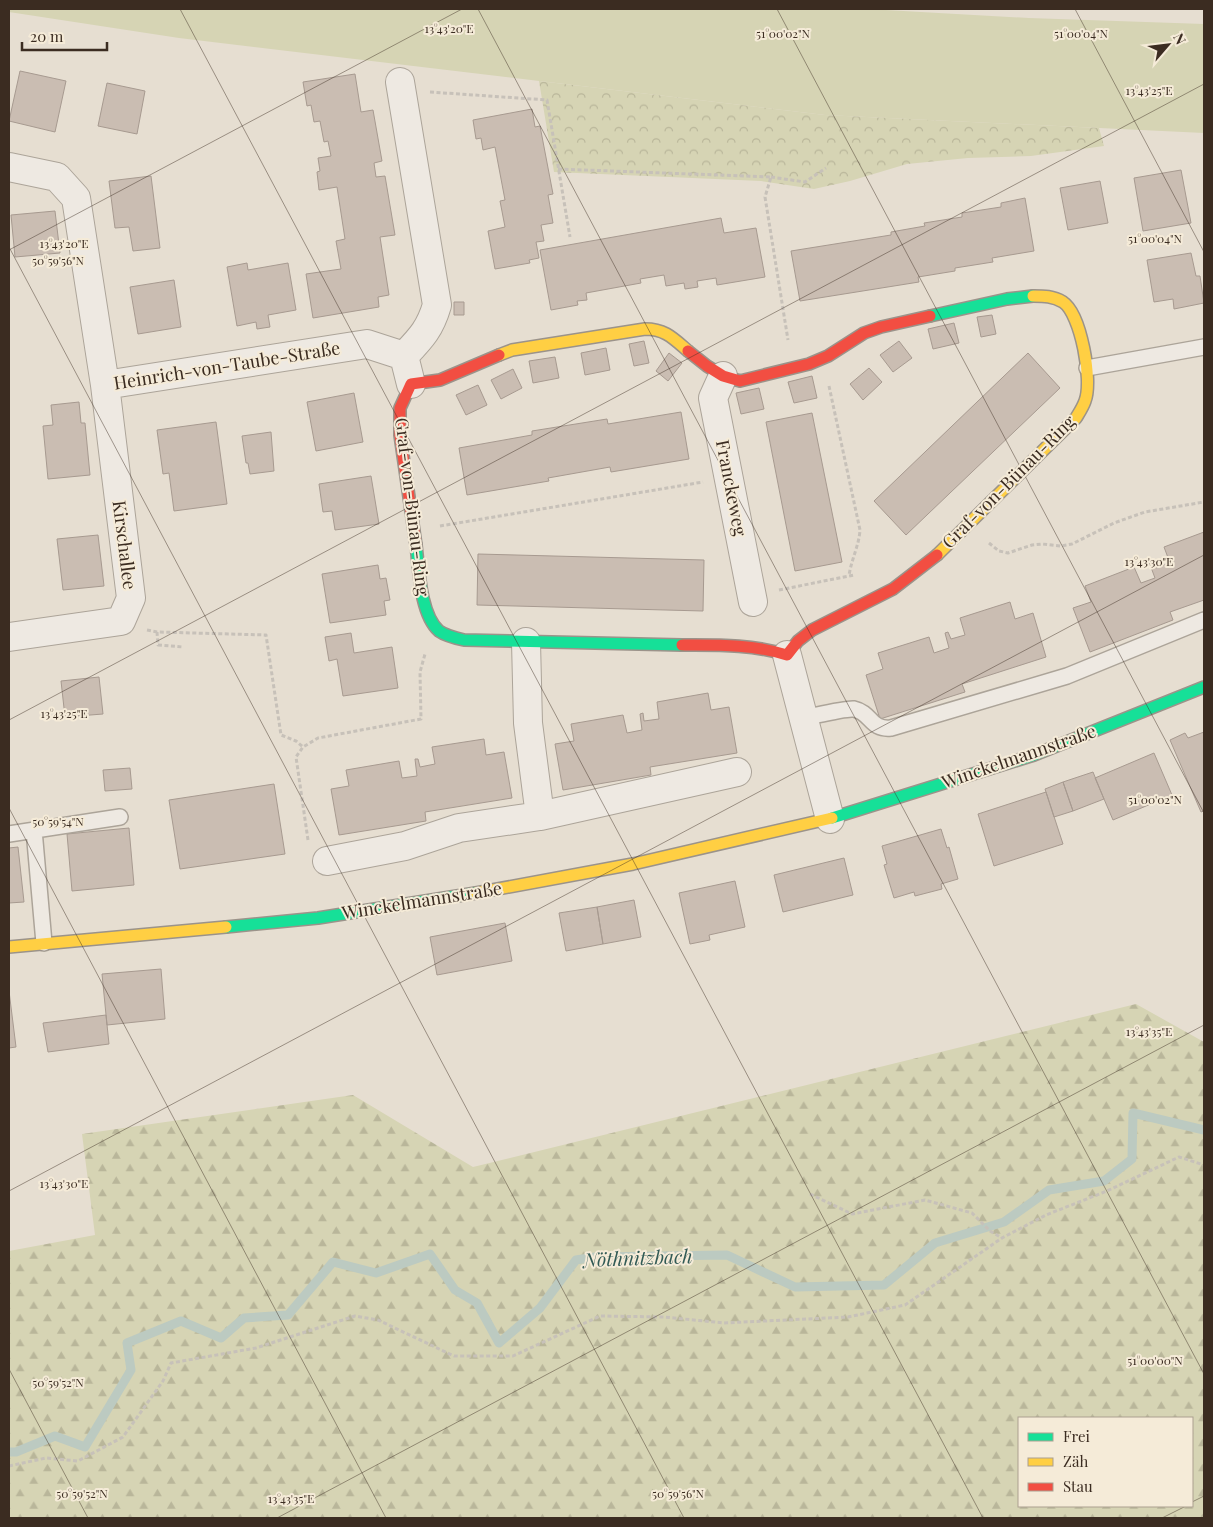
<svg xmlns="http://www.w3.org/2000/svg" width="1213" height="1527" font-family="'Playfair Display',serif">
<defs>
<pattern id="forest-firs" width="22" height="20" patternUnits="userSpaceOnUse" patternTransform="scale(1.25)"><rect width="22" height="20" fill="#d6d4b4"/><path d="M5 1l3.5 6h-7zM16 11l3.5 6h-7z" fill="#b9b69a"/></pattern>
<pattern id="park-crowns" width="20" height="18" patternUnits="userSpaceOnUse" patternTransform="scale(1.25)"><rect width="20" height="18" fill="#d6d4b4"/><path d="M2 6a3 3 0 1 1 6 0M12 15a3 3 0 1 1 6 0" fill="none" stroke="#b9b69a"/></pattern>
</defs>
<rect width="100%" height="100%" fill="#e6ded1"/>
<path fill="#d6d4b4" d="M9,9H868L1029,18L1204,24V133L825,115L179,38L9,12Z"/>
<path fill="url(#forest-firs)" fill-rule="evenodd" d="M1136,1004L1204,1042V1518H9V1251L95,1235L82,1134L353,1095L473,1167ZM1019,1418H1192V1506H1019Z"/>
<path fill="url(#park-crowns)" d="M539,81L825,115L1099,128L1104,146L1031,156L968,158L907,164L850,181L814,189L761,181L554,172Z"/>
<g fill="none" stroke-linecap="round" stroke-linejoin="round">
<path stroke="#bccac1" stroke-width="9" d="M9,1452H16L55,1436L85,1447L131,1370L127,1343L181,1321L221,1338L244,1318L288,1315L333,1262L376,1273L430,1254L455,1290L477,1303L499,1343L540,1308L576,1260L595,1257L727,1255L795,1287L884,1285L935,1243L1004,1222L1049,1190L1104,1181L1132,1159L1133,1113L1204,1130"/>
</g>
<path fill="#cabdb2" stroke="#a79a90" d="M20,71L66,81L55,132L9,121Z
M355,74L361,112L373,110L382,161L374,163L376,177L385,176L395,235L380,237L389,295L378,297L379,307L313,318L306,274L341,269L336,241L345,239L337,187L319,190L317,172L320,171L318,158L331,156L328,141L324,142L320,121L314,122L311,105L307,106L303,82Z
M107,83L145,91L137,134L98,126Z
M532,109L535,127L540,126L553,194L548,195L553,223L541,225L544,241L536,242L539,258L529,260L530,263L495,269L488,231L505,227L500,201L505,200L495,147L483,150L481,138L476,139L473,120Z
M1181,170L1191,223L1143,231L1134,178Z
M151,176L160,248L133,251L129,227L115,228L109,181Z
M1100,181L1108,223L1068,230L1060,188Z
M1025,198L1034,251L992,258L993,262L955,268V271L918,277L919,282L800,301L791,251L891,235V232L925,226L924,223L962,217V213L1001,207V203Z
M55,211L60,253L15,257L11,215Z
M721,218L724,233L756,228L765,277L717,285L716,278L697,281L698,287L685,289L684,283L666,286L664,275L640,279L641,283L586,293L587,300L577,301L578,305L551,310L540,250Z
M1191,253L1196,276H1200L1204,303L1174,309L1173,299L1154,302L1147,260Z
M247,263L248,270L288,263L296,310L268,315L270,327L257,329L256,322L237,326L227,267Z
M174,280L181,327L138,334L130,287Z
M454,302H464V315H454Z
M992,315L996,334L981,337L977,317Z
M954,323L959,343L933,349L928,329Z
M644,341L649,363L634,366L629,344Z
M899,341L912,358L893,372L880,355Z
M606,348L610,370L585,375L581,353Z
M669,353L682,363L668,381L656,371Z
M1028,353L1060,388L906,535L874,501Z
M555,357L559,378L533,383L529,361Z
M869,368L882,382L863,400L850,384Z
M513,369L522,388L501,399L491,380Z
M812,376L817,398L794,403L788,382Z
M478,385L487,405L466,415L456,395Z
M759,388L764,409L741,414L736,393Z
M354,393L363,442L316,451L307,402Z
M79,402L81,423H85L90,475L48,479L43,426L53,425L51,405Z
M681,412L689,459L611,472L610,467L548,478L549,481L467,495L459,448L532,435V431L607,419L608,424Z
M812,413L842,562L795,571L766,422Z
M216,422L227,504L174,511L169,473L163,474L157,430Z
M271,432L274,471L250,474L248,463H246L242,436Z
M371,476L379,524L335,530L332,511L323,512L319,484Z
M1204,532V600L1170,612L1173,620L1090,652L1073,608L1091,602L1085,586L1134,567L1141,583L1155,578L1149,562L1153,561L1156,568L1170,563L1164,547Z
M98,535L104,586L63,590L57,539Z
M478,554L704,560L703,611L477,605Z
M378,565L380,579L386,578L390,600L384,601L386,615L330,623L322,574Z
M1010,602L1015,619L1033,613L1046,657L962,684L965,692L880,719L866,675L883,669L878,653L929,637L934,653L949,648L945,633L948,632L951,639L965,635L960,618Z
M351,633L354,653L392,647L398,688L343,696L337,659L329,661L325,637Z
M99,677L103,714L65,717L61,681Z
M708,693L711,710L729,707L737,753L650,767L651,775L563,790L555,744L574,741L571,724L623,715L627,733L642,730L640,714L643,713L644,721L659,719L657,702Z
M1204,732V811L1201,812L1170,740L1185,733L1188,738Z
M484,739L486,755L504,752L512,798L425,812L426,821L339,835L331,789L349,786L346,770L399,761L402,778L417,776L415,759H418L420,767L435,764L432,747Z
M1154,753L1172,795L1113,820L1095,778Z
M130,768L132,789L105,791L103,770Z
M1093,772L1104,799L1073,811L1063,782Z
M1063,782L1073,811L1054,817L1045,789Z
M274,784L285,854L180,869L169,800Z
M1046,792L1063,844L994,866L978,814Z
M129,828L134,885L72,891L67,834Z
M941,829L947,848L949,847L958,879L941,884L942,889L915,896L914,892L894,898L884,865L887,864L882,846Z
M18,847L24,902L9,903V848Z
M844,858L853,895L783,912L774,875Z
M735,881L745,927L709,935L710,940L690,944L679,893Z
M634,900L641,937L603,944L597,907Z
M597,907L603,944L566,951L559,913Z
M505,923L512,961L437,975L430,937Z
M161,969L165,1019L107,1025L102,974Z
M9,991L16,1047L9,1048Z
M106,1015L109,1044L48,1052L43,1023Z"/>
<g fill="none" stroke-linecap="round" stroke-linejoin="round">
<defs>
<path id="lane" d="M1087,368L1204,347
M803,718C814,716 845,708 854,709C872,713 870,730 891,728L1067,676L1204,620
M34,830L44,943
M9,834L120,817"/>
<path id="street" d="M400,82L437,305C430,329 421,338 404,356L411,384
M9,167L57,177L76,198L105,385L131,598L121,621L9,637
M723,376L713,398L753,602
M105,385L367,344L404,356
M526,642L528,723L540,816
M787,655L830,819
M327,861L405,846L459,828L540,816L737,772"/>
<path id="fast" d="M930,316L1007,299L1033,296
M416,545C419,569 420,614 439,631C446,636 455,638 464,640L682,645
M832,818L1034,755L1204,687
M226,927L318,918L476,893"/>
<path id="slow" d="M499,355L512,350L645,329C665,329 673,338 688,351
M937,555L1076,418C1079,413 1083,407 1085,401C1093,381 1081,314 1063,302C1053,296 1044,296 1033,296
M476,893L633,864L832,818
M9,947L226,927"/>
<path id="jam" d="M688,351L707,366L723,376L740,381L809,364L828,356L864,333L881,327L930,316
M416,545L400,435V408L411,384L440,380L499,355
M682,645C718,645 752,644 787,655L798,641L812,630L893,589L937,555"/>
</defs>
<use href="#lane" stroke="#aca499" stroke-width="18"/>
<use href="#street" stroke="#aca499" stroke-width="30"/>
<use href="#fast" stroke="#9b938a" stroke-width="14"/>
<use href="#slow" stroke="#9b938a" stroke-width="14"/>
<use href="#jam" stroke="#9b938a" stroke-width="14"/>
<path stroke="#c7c1b9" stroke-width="3" stroke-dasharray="4 2.5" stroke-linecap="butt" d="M430,92L547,100L570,237
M558,169L771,177L765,197L788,340
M771,177L805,182L826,168
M829,386L860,530C859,546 851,560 849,576
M440,526L703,482
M989,543L999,551L1008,553L1032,545L1042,544L1061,546L1072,544L1114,523L1145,512L1204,502
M779,590L854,575
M147,630L157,632L266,635L281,735L296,741L303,747
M157,632L158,645L183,647
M308,840L296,757L303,747L318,738L421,719L420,672L425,654
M810,1194L852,1214L925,1200L972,1213L990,1231L1002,1238
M9,1466L46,1458L78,1461L123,1437L163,1381L171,1363L256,1348L355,1316L378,1320L454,1356H513L600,1316L664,1317L724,1323L848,1317L905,1305L1002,1238L1046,1215L1107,1191L1179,1157L1204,1165"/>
<use href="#lane" stroke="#eee9e2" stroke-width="15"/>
<use href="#street" stroke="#eee9e2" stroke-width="28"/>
<use href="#fast" stroke="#16e098" stroke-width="11"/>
<use href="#slow" stroke="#ffcf43" stroke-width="11"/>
<use href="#jam" stroke="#f24e42" stroke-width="11"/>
</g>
<path fill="none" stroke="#3b2c21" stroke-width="1" stroke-opacity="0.45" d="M180,9L983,1518M478,9L1204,1374M777,9L1204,813M1075,9L1204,252M9,247L684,1518M9,250L462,9M9,720L1204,84M9,808L386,1518M9,1191L1204,555M9,1369L88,1518M1192,1502L1204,1496M277,1518L1204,1025M1162,1518L1186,1506"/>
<g text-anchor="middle" stroke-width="4" stroke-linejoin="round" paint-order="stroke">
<g font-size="18" fill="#3b2c21" stroke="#f5ebd8">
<text transform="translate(227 366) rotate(-9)" y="6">Heinrich-von-Taube-Straße</text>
<text transform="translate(1009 482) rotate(-45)" y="6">Graf-von-Bünau-Ring</text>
<text transform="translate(731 488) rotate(79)" y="6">Franckeweg</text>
<text transform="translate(412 507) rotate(83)" y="6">Graf-von-Bünau-Ring</text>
<text transform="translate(124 545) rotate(83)" y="6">Kirschallee</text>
<text transform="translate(1019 757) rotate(-19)" y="6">Winckelmannstraße</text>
<text transform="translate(422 901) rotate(-9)" y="6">Winckelmannstraße</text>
</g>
<g font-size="19" font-style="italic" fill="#315a55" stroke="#f5ebd8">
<text transform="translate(638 1258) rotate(-2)" y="7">Nöthnitzbach</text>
</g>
</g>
<g font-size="12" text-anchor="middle" fill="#3b2c21" stroke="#f5ebd8" stroke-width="4" stroke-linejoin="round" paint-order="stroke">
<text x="449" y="33">13°43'20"E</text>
<text x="783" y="38">51°00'02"N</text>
<text x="1081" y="38">51°00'04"N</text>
<text x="1149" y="95">13°43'25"E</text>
<text x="1155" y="243">51°00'04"N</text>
<text x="64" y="248">13°43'20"E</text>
<text x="58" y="265">50°59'56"N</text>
<text x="1149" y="566">13°43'30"E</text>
<text x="64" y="718">13°43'25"E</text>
<text x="1155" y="804">51°00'02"N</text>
<text x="58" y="826">50°59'54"N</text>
<text x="1149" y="1036">13°43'35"E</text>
<text x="64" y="1188">13°43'30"E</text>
<text x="1155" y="1365">51°00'00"N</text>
<text x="58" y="1387">50°59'52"N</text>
<text x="82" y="1498">50°59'52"N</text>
<text x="678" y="1498">50°59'56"N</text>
<text x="291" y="1503">13°43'35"E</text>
</g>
<rect width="1213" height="1527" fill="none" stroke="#3b2c21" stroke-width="20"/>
<rect x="1018" y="1417" width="175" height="90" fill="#f5ebd8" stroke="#ab9f8f"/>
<rect x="1028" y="1433" width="25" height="8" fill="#16e098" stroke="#ab9f8f"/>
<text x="1063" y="1442" font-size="15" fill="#3b2c21">Frei</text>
<rect x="1028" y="1458" width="25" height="8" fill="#ffcf43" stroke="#ab9f8f"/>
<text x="1063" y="1467" font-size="15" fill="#3b2c21">Zäh</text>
<rect x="1028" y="1483" width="25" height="8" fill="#f24e42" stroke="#ab9f8f"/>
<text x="1063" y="1492" font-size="15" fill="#3b2c21">Stau</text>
<g transform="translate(1168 45) rotate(62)" stroke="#f5ebd8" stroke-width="4" paint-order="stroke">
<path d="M0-4L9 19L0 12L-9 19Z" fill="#3b2c21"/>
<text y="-8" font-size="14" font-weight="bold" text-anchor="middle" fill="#3b2c21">N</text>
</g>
<path d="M22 42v8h85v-8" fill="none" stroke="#3b2c21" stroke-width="2.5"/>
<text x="30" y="42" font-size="15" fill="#3b2c21" stroke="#f5ebd8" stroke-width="4" paint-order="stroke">20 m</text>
</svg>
